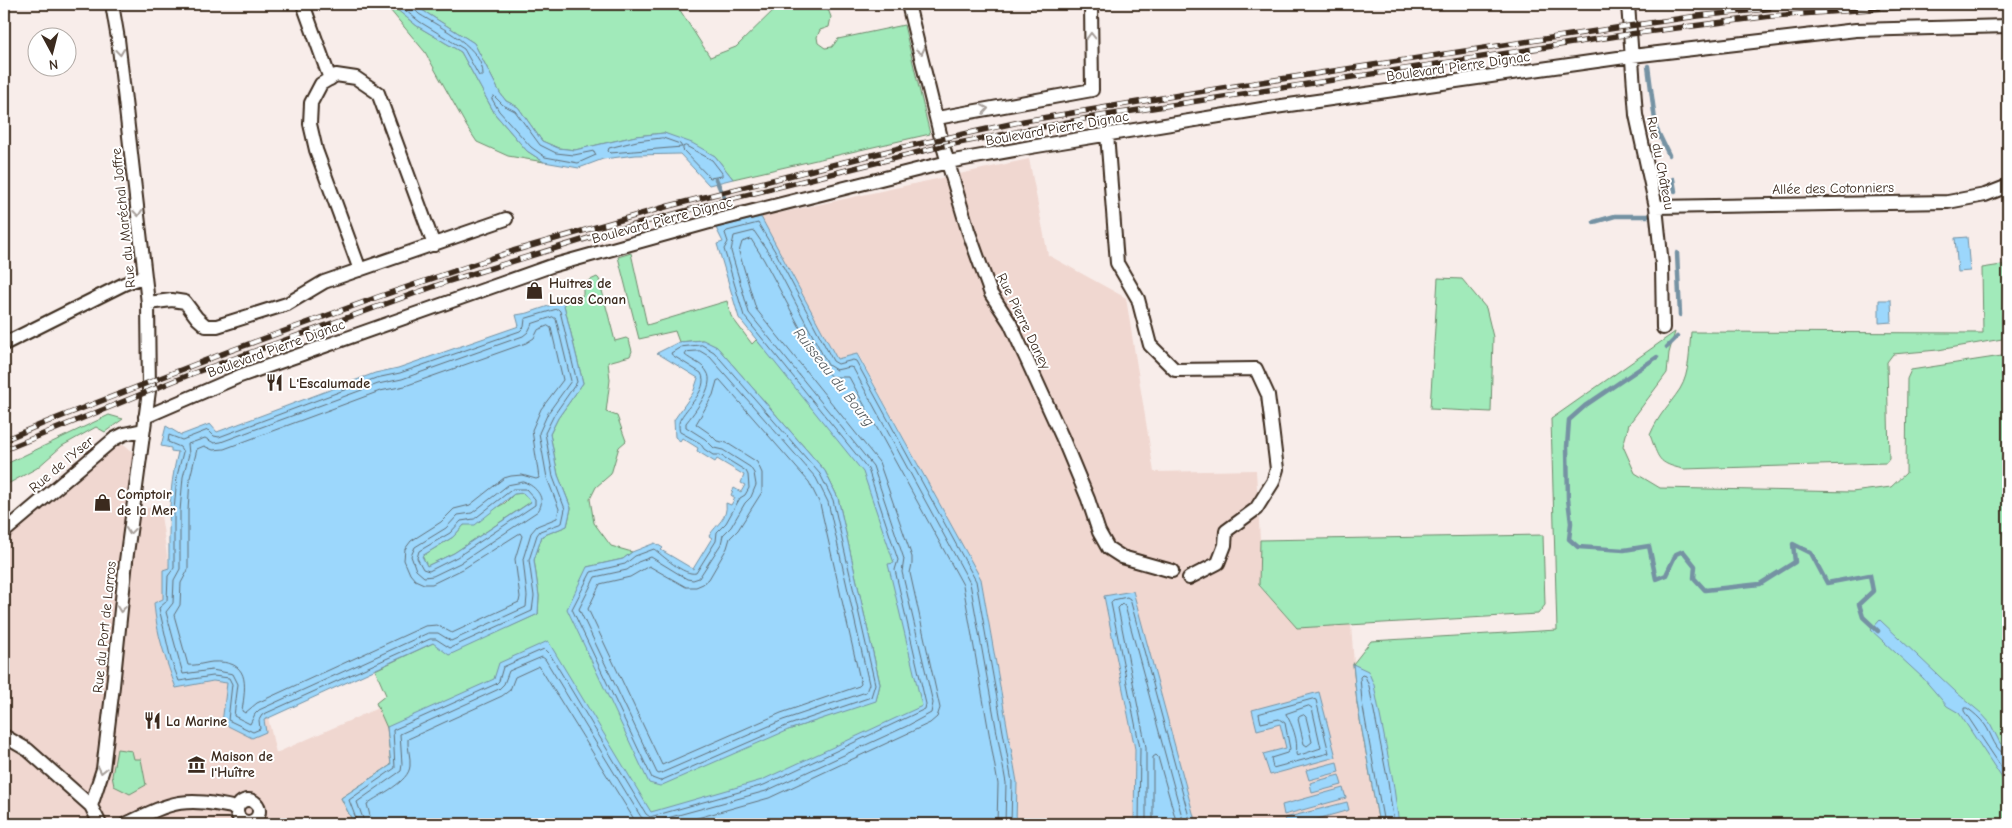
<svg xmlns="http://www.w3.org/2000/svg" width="2012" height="828" font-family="'Comic Neue',sans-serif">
<rect width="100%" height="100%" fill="#f8edea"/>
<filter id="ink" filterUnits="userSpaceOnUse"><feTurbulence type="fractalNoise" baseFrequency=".02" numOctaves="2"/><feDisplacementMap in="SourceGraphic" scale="10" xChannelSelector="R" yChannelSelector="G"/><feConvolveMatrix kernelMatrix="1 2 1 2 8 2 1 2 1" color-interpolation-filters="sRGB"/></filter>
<g filter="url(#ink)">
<path fill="#f0d7d0" d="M1029,159L1048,255L1126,298L1154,472L1256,470L1260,540L1259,586L1297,628L1351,625L1357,703L1379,824H1196L1133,591L1123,692L1135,749L1134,824H1016L1017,782L981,579L858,354L837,359L761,217Z
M117,445H125L133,452L126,506L160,509L169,568L163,571V599L154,603L164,652L176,688L213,681L227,683L222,723L253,738L264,720L268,718L276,753L378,708L387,727L391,765L341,798L354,824H4V540L102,455Z"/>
<path fill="#a1eaba" stroke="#6e8a6c" d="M385,4H390L417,26L461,52L495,114L527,151L544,162L508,156L477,142L467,127L425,52Z
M415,4H676L710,57L736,47L780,4H826L831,17L829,27L820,30L817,37L818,43L825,48L832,47L838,39L904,25L930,134L733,179L715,156L664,133L636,136L575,150L558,148L542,141L518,107L506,101L500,93L474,43L422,10Z
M631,253L647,325L727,301L731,316L752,344L756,340L860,447L974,824H354L341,798L391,765L387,728L376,703L386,695L375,670L433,643L509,627L538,614L539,596L534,560L542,536L567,526L571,508L558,475L550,434L558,418L583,383L563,301L583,295V289L589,286L588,281L597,277L599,279L615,341L626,338L629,340L632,351L630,356L608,362L610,380L606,412L617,416L626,441L619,447L611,474L596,487L590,499L594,523L611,546L632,552L623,559L587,567L788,730L876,700L880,684L838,498L825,471L717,347L702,340L679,342L675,331L639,339L618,257Z
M2008,264V338L1938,350L1893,354L1887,362L1889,459L1886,463L1683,469C1657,463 1659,459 1650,435C1659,414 1668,407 1680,389C1690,373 1689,350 1691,332L1983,333L1982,268Z
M1438,278L1462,279L1486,308L1493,337L1491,412L1430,409Z
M1675,332L1669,353L1667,373L1629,424L1623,446L1635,473L1660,488L1852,492L1891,487L1906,473L1907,379L1911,370L2008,355V824H1379L1357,703L1353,664L1371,641L1557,630L1551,419Z
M109,415L123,419L105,432L96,427L62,446L37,468L4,486V465Z
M523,493L532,501L454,553L427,566L422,556L453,537L464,525L505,503L514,494Z
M1543,535L1545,605L1538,614L1297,628L1259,585L1260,540Z
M117,749L132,751L134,759H141L146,785L130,794L114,786L112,776Z"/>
<path fill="#9cd7fc" stroke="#7592a3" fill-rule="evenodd" d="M390,4H415L422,10L474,43L500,93L506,101L518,107L542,141L558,148L575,150L636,136L664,133L692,143L715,156L733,179L709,185L680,154L636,155L603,159L579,168L544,162L527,151L495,114L461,52L417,26Z
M761,217L837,359L857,354L981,579L1017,782L1016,824H354L341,798L391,765L387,727L494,679L499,663L548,641L651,812L762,780L922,706L888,564L894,563L863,472L739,318L717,244L723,242L716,228Z
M1967,237L1970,271L1958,272L1955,238Z
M1879,300H1891L1892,322L1879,323Z
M563,301L583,383L558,418L550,434L558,475L571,508L567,526L542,536L534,560L539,596L538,614L449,655L433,643L264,720L266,732L252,738L222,723L227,683L213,681L176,688C166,661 156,632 154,603L163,599V570L169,568C169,529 168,490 178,452L171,451V448L161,446L166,426L181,435L210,424L217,432L375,373L398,368L519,326L516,315L528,313ZM523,493L531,502L454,553L427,566L422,556L453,537L464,525H475L514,494Z
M703,340L717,347L825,471L838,498L880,684L876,701L788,730L660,786L649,783L567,609L587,567L623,559L632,552L655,543L663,548L661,550L693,569L712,538L709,536C717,523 728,519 726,503L731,505L735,498L731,495L734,488L741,492L745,485L741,483L744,475L717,459L715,462L697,451L698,448L682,438L680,441L675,437L674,420L693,393L698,378L657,353L679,342Z
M1133,591L1196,824H1134L1135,749L1104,596Z
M1880,620L1957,693L1981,713L1990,723L2000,743L2008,752V787L1959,713L1947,706L1923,678L1871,630Z
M1353,664L1368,671L1374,685L1393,781L1399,824H1379L1357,703Z
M1319,692L1336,757L1270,775L1263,754L1286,748L1280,724L1257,730L1252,710Z
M1337,762L1339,772L1309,780L1306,770Z
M1339,775L1342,785L1312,793L1310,783Z
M1343,788L1346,798L1284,815L1282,805Z
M1347,802L1349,810L1300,824H1286L1285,818Z"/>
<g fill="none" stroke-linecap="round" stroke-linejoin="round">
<path stroke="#626f77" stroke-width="1" d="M397,4L420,22L464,49L479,76H483C484,47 441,28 419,14L413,8L412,4
M494,96L503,105L515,111L540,145L556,153L574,155L594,151L596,155L578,163L545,157L531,147L499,111L492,99Z
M663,138L680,144L682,147L610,153L608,151L609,148L637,141Z
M686,146L712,160L722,173V176L710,178L683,150V147Z
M558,309L560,311L577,382L554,415L545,433L553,477L565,509L562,523L540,531L537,535L529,560L534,596L532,611L450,648L436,639H430L262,715L259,720L260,729L253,732L228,720L232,684L229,678L213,676L179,681L171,660L159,608L167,601L168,576L174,568V511L177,476L183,452L180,447L168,442L169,435L182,440L208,430L214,436L219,437L376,378L400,373L520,331L524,327L525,319Z
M553,317L556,319L571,381L548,413L539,433L547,478L559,509L557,518L537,526L531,533L523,559L527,596L526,607L451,641L438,633H428L259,710L255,714L250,724L234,716L238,684L233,674L212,670L183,674L166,612L173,603L174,580L180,569V511L183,477L189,454L188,444L205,438L214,443L221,442L378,384L402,379L523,336L528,332L532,324Z
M548,326L551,328L563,380L541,409L532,430L539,478L536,479L522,475L511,476L504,478L470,505L454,509L441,522L411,541L405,549L404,560L410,574L415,580L424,584H432L463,569L520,533L522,536L515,559L520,597L519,602L452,633L437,625L425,626L257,703L245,713L242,711C246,683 250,660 212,662C204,663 196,666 188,665L174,615L180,605L181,583L188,570V511L190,478L197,449L204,446L213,450L224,449L380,391L405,386L526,343L534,338L538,330Z
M702,345L714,352L820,474L833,500L875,684L871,697L786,726L660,781L652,778L572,609L591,572L625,564L635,556L654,549C662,555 684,576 696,573L716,541L717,532L726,523L740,498L745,495L749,488L748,475L746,471L720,455H713L704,449L700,443L680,432C679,431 679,424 679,423C681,411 711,390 701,373L672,355L671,353L681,347Z
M700,351L710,357L816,478L828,502L869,684L866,692L783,720L659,774L657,773L579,609L595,577L627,570L638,562L651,557L687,579L693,580L699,578L721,544L723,535L731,527L745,503L751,497L756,485L754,473L750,467L723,450L714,448L705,439L686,427V423C694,413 716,385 707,372C703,364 692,361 685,355L687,352Z
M720,380L809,482L820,504L861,684L859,686L781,713L662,765L588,609L600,584L630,577L649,566L686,587H696L703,584L709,579L727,548L730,538L738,530L762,492V473L757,462L727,443L717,441L709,433L696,424L713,395L717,381Z
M524,482C536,486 547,499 538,511L460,563L433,576L424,577L416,570L411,556L415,547L446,528L458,515L472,513L508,485Z
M513,489H526L535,499V505L457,557L429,571L423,569L417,558L419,551L450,533L461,521L474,519Z
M1313,699L1316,700L1329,753L1273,768L1271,758L1287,753L1290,749L1285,723L1279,719L1261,723L1259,714Z
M1309,706L1312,708L1321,748L1297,756L1296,754C1299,741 1292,724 1286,714Z
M1304,715L1306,717L1312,742L1307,746L1304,744L1298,719L1299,717Z
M2008,755C1995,753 1992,734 1985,725C1980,718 1974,713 1967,708H1964V711L2008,777
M358,824L349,800L395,768L393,730L496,684L499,681L503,667L544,649L551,656L646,814L650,817L764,785L925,709L926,704L895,570L898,560L868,469L744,316L724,249L728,242L725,233L727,231L758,223L776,253L833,361L838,364L853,360L856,361L976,581L1012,782L1011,824
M365,824L357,802L401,771L402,764L400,734L499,689L504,684L509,671L542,657L545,659L641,817L649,823L766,791L907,726L931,713L933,703L902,572L904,559L873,466L749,313L731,251L734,236L754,231L771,256L828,365L836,370L850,367L853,368L970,583L1006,783L1005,824
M372,824L367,804C379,795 409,782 410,766C411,757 407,747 408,739L502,696L510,690L515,677L539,666L637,824
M676,824L769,798L930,723L937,717L940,708L910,573L912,564V557L879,462L756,309L739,252L742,242L751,239L764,260L822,369L832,377H849L963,585L998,784L997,824
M1139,824L1140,748L1111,603L1113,600L1127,597L1130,599L1191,824
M1146,824V747L1118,608L1122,604L1125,606L1184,824
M1153,824V757L1156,755L1158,757L1177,824
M1384,824L1362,702L1360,677L1362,675L1365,676L1369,686L1388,782L1394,824"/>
<path stroke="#7592a3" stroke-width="4.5" d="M1648,66L1656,128L1669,155
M716,179L732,216
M1673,179L1675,191
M1594,222L1615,216H1657
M1677,253L1680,315
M1667,347L1677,337
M1657,357L1586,405L1569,420L1567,447L1568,499L1571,523L1569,539L1578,547L1624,550L1649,546L1656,579L1666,575L1676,554L1683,551L1695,566L1694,578L1705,590L1760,584L1795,562L1793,544L1811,553L1827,583L1870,575L1873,591L1859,604L1863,617L1878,631"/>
<defs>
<path id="minor" d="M303,4L330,79
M908,4L943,146L968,230L983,272L991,294L1010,323L1063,439L1088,499L1099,532L1108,548L1122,557L1172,571
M1628,4L1636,115L1656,207L1662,265L1663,328
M937,118L1092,90L1091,4
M1107,134L1117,263L1138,299L1150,345L1175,370L1256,369L1268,395L1277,469L1273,482L1256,509L1226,531L1225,545L1218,563L1189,578
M1656,207L1948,202L1985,195L2008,186
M360,270L316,150L310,124L311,103L321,84L336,75L356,78L378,93L434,245
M148,303L172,300L185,302L197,318L206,326H217L287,304L324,282L506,219
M4,344L124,284L144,276
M145,417L240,376L551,266L706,223L948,162L1031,147L1268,108L1632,56L1856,30L2008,26
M4,532L114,439L124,434L143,430
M4,736L28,750L91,806L100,824
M237 811a11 11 0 1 1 22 0a11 11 0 1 1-22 0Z
M91,806L103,769L113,686L126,561L149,391L148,303L118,39L112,4
M126,824C175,800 184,797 237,808"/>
</defs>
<use href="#minor" stroke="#3b2a1e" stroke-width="16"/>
<use href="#minor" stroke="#fff" stroke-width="12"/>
<defs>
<path id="rail" d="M4,440L47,422L227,352L378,297L513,251L669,206L900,148L1024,121L1222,88L1629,26L1698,16L1816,4
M4,450L191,374L449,281L605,233L714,203L943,146L1094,117L1630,34L1771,16L1942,4"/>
</defs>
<use href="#rail" stroke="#3b2a1e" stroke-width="5.5"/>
<use href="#rail" stroke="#fff" stroke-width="4" stroke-dasharray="11" stroke-linecap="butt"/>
</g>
<defs><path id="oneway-chevron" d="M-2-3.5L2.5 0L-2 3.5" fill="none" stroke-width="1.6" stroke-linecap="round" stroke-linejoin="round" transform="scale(1.25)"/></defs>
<g stroke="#a79f9a">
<use href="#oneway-chevron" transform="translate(1091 36) rotate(-91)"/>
<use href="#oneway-chevron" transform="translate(921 51) rotate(77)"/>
<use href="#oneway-chevron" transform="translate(120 52) rotate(84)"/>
<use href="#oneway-chevron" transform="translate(985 109) rotate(-10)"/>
<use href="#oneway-chevron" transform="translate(138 213) rotate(83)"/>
<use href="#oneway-chevron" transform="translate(130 531) rotate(97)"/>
<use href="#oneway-chevron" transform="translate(121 609) rotate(96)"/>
<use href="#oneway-chevron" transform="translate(102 770) rotate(102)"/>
</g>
</g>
<defs>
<symbol id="shop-bare" viewBox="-9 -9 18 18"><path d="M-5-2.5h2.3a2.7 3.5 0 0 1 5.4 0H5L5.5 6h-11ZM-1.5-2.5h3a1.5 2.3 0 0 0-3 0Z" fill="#3b2a1e" stroke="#fff" stroke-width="2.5" paint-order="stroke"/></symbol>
<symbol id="restaurant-bare" viewBox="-9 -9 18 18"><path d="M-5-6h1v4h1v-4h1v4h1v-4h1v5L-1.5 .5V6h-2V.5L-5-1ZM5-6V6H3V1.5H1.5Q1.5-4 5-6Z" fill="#3b2a1e" stroke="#fff" stroke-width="2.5" paint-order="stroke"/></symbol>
<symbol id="museum-bare" viewBox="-9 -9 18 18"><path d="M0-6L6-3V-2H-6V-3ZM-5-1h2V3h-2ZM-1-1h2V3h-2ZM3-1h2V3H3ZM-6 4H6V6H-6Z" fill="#3b2a1e" stroke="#fff" stroke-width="2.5" paint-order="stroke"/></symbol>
</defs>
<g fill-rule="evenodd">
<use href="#shop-bare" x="522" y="278" width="25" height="25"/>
<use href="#restaurant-bare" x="262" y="370" width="25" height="25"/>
<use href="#shop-bare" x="90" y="490" width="25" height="25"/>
<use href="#restaurant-bare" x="140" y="708" width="25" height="25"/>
<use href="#museum-bare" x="184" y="752" width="25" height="25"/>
</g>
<g text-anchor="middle" stroke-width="4" stroke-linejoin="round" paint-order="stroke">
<g font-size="14" fill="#3b2a1e" stroke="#fff">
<text transform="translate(1458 66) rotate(-8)" y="5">Boulevard Pierre Dignac</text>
<text transform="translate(1057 128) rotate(-10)" y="5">Boulevard Pierre Dignac</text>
<text transform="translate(1661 163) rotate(79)" y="5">Rue du Château</text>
<text transform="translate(1833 188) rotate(-1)" y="5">Allée des Cotonniers</text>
<text transform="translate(123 218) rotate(-96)" y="5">Rue du Maréchal Joffre</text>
<text transform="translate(662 220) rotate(-15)" y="5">Boulevard Pierre Dignac</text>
<text transform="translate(1024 321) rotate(64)" y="5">Rue Pierre Daney</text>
<text transform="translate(276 348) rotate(-20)" y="5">Boulevard Pierre Dignac</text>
<text transform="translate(61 464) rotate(-40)" y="5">Rue de l'Yser</text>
<text transform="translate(104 627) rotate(-84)" y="5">Rue du Port de Larros</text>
</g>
<g font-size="14" font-weight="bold" fill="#3b2a1e" stroke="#fff" text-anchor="start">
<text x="549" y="288">Huitres de<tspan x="549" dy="16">Lucas Conan</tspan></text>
<text x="289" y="388">L'Escalumade</text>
<text x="117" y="499">Comptoir<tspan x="117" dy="16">de la Mer</tspan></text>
<text x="166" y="726">La Marine</text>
<text x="211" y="761">Maison de<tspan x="211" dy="16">l'Huître</tspan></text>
</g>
<g font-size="15" font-style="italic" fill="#585e61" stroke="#fff">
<text transform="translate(834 377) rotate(52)" y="5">Ruisseau du Bourg</text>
</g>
</g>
<rect width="2012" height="828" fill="none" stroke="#fff" stroke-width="20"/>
<rect x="10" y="10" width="1992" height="808" fill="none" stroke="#3b2a1e" stroke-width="2" filter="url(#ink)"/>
<g transform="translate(52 52) rotate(173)"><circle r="24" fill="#ffffff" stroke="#b1aaa5"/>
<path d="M0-4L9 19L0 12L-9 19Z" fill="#3b2a1e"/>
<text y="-8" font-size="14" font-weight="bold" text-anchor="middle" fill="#3b2a1e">N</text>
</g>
</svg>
